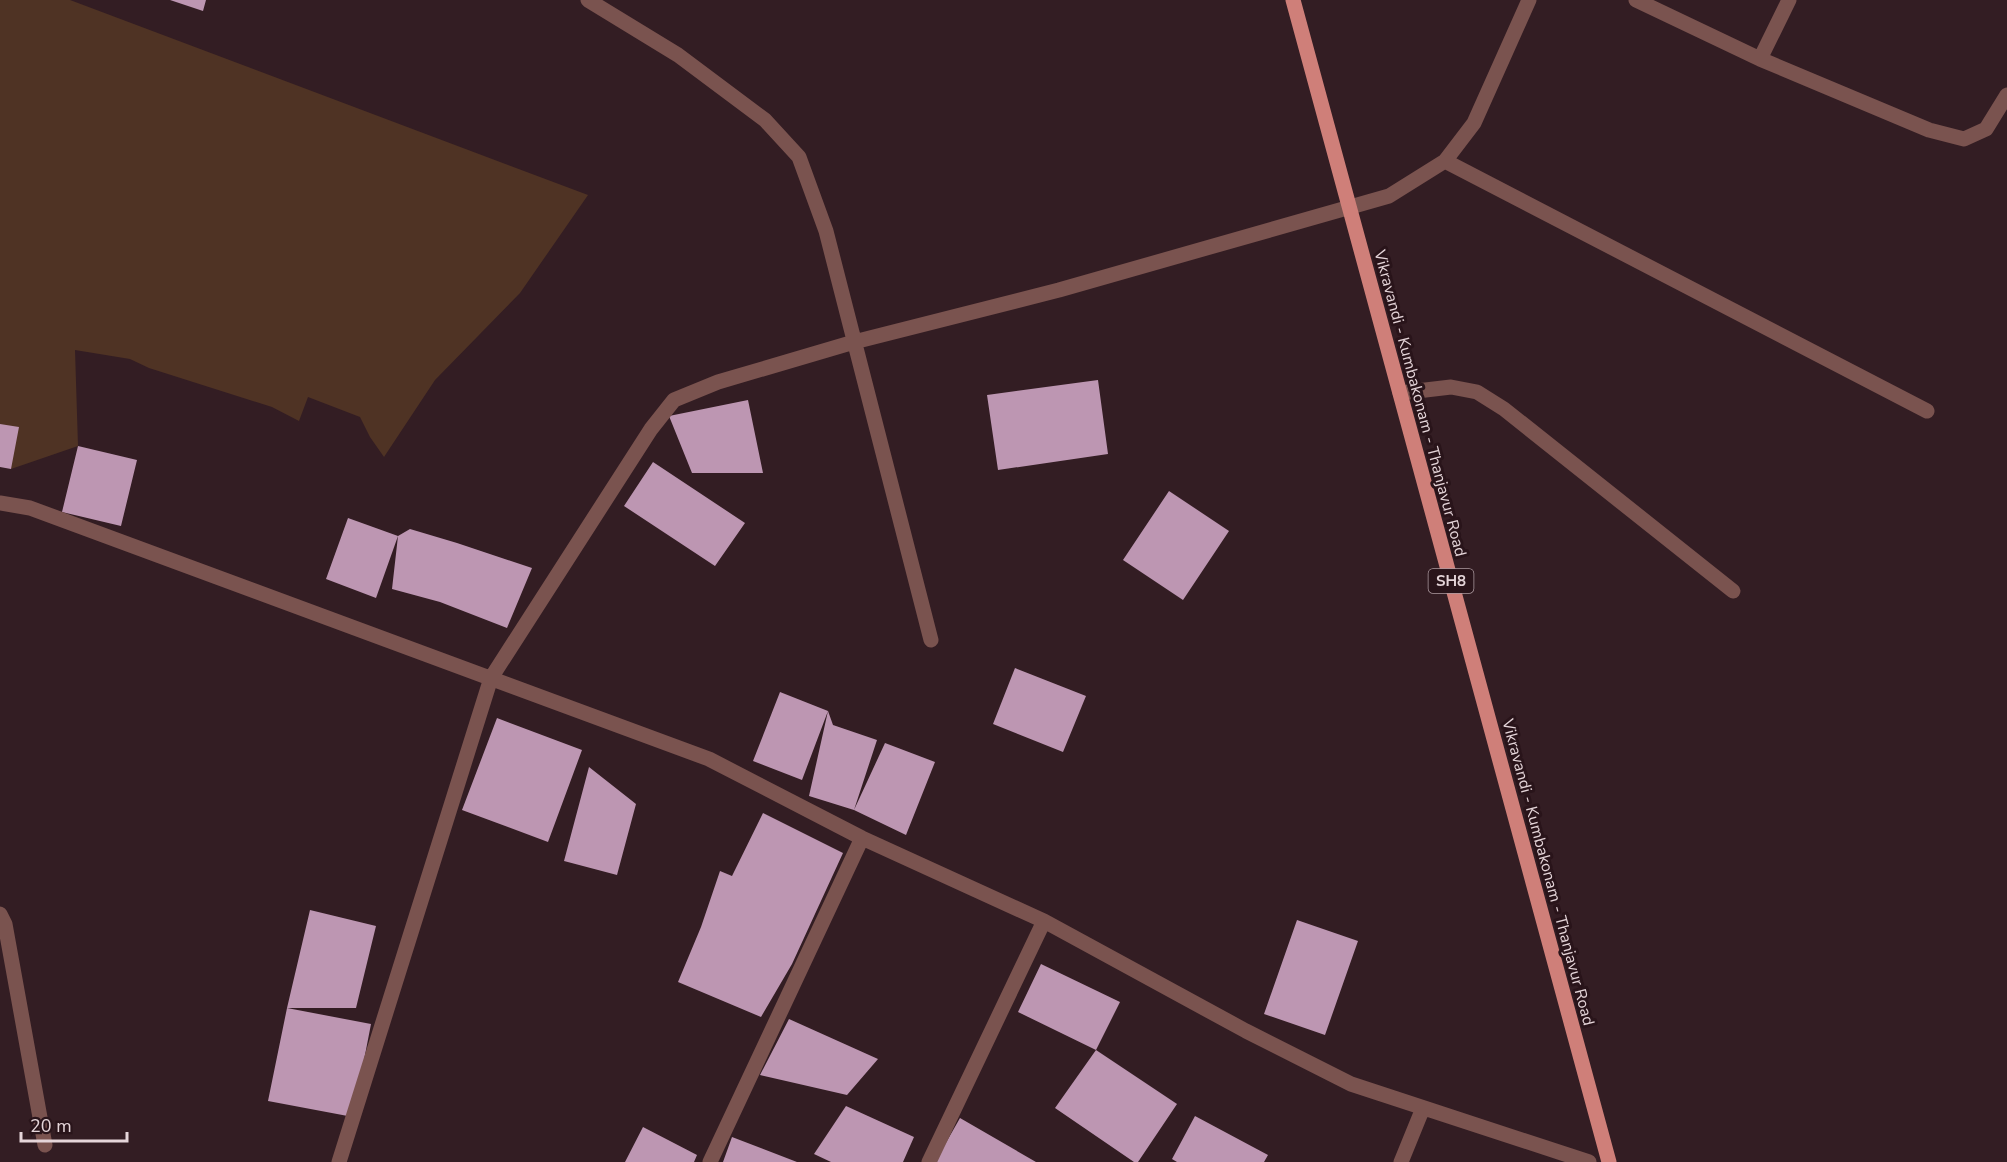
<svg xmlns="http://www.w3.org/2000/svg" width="2007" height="1162" font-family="'Nunito Sans',sans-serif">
<rect width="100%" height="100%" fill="#331d23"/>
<path fill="#4f3324" d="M0,0H70L588,195L520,293L435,380L384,457L370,437L360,417L308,397L299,421L272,407L149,368L130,359L75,350L78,446L11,469L0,447Z"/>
<path fill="#bd96b2" d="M170,0H206L203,11Z
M1098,380L1108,454L998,470L987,395Z
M748,400L763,473H692L669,416Z
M0,424L19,427L11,469L0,467Z
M78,446L137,460L121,526L62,512Z
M653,462L745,523L715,566L624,506Z
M1169,491L1229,531L1183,600L1123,560Z
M348,518L398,536L410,529L457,543L532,568L507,628L440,602L392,589L398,536L376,598L326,579Z
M1015,668L1086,696L1063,752L993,724Z
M780,692L828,711L802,780L753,761Z
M828,711L833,725L877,740L854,810L885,743L935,762L906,835L854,810L809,796Z
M497,718L582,750L548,842L462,810Z
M589,767L636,804L617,875L564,861Z
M763,813L843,853L792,964L761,1017L678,982L701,927L720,871L732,876Z
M310,910L376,926L356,1008H287Z
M1297,920L1358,941L1325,1035L1264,1014Z
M1041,964L1120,1002L1096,1050L1018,1012Z
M287,1008L371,1024L353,1117L268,1101Z
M789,1019L878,1059L847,1095L760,1075Z
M1096,1050L1177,1104L1138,1162H1134L1055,1108Z
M846,1106L914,1137L903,1162H831L814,1154Z
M1195,1116L1268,1155L1264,1162H1177L1172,1159Z
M960,1118L1036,1162H935Z
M643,1127L697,1155L694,1162H625Z
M732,1137L797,1162H723Z"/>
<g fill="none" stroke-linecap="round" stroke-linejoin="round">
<path stroke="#7a534f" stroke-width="15" d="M588,0L678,55L765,120L799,157L826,231L931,640
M1636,0L1760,59L1929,130L1964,139L1986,129L2007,95
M1760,59L1789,0
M1445,161L1927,411
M1400,393L1451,387L1477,392L1504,409L1733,591
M0,503L30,508L709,759L862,838L1044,921L1246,1031L1351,1084L1589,1162
M0,914L5,924L45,1145
M339,1162L491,678L651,429L674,400L718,382L854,342L1059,290L1389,196L1445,161L1474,123L1529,0
M710,1162L862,838
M929,1162L1044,921
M1401,1162L1423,1108"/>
<path stroke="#cf7f79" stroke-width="15" d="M1293,0L1609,1162"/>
</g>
<g text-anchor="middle" stroke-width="6" stroke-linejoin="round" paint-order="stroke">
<rect fill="#29141a" stroke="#ad9ba0" stroke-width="1.5" x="1428.5" y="569" width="45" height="24" rx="4.5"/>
<g font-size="15" font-weight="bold" fill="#e5d5d9">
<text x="1451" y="586">SH8</text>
</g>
<g font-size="16" fill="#e5d5d9" stroke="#29141a">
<text transform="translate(1421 403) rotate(75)" y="6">Vikravandi - Kumbakonam - Thanjavur Road</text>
<text transform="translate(1549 872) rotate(75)" y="6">Vikravandi - Kumbakonam - Thanjavur Road</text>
</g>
</g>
<path d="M21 1132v9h106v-9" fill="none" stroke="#e5d5d9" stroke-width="3"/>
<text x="30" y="1132" font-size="18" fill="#e5d5d9" stroke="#29141a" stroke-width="4.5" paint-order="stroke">20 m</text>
</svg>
